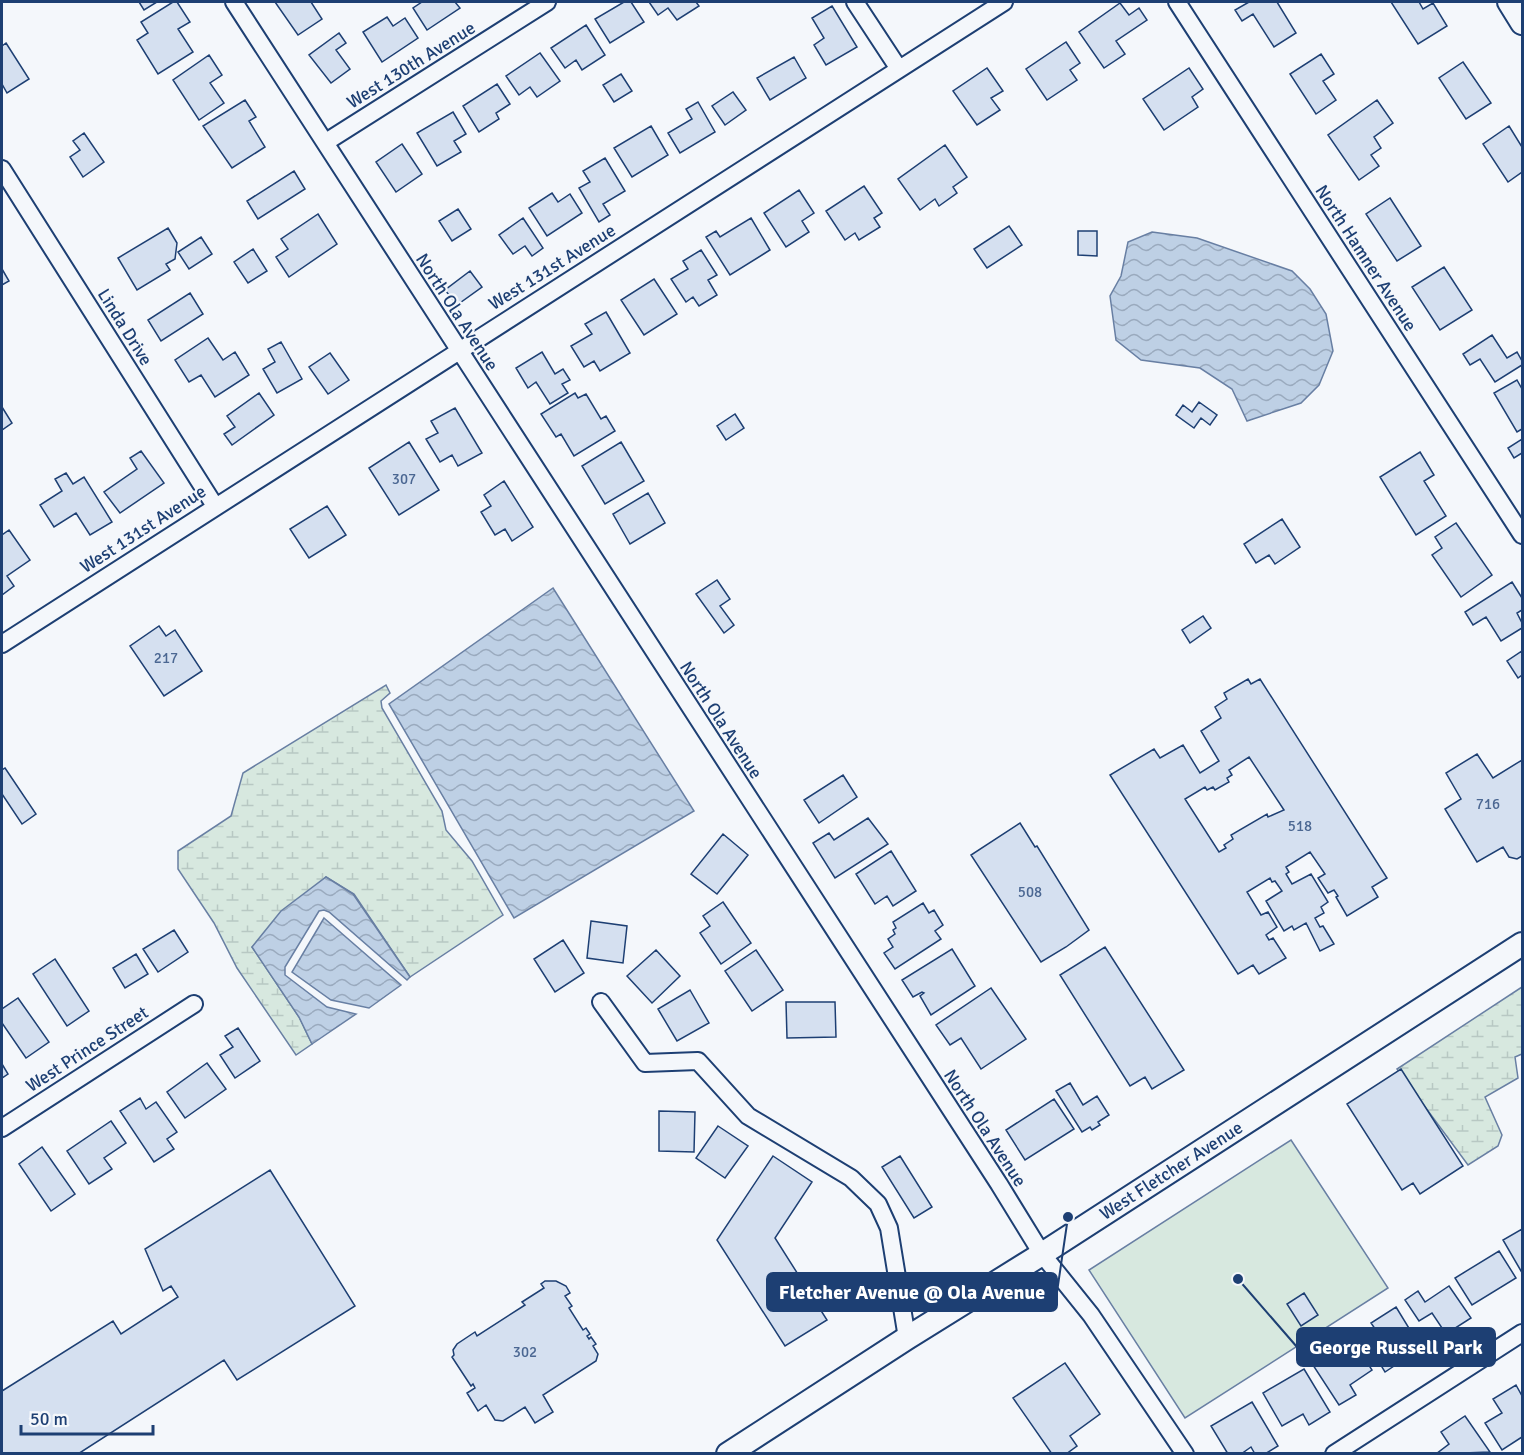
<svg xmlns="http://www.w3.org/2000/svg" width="1524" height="1455" font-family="Signika,sans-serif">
<defs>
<pattern id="wetland-marsh" width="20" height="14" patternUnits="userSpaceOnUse" patternTransform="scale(1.5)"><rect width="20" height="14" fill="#d7e8df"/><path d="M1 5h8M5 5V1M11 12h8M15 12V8" fill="none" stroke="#b8c8c3"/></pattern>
<pattern id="water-waves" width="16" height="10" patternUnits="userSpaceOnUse" patternTransform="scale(1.5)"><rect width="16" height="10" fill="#bed0e5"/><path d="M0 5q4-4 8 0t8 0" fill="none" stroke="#9aaabe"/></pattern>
</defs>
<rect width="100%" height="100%" fill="#f4f7fb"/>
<path fill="url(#wetland-marsh)" stroke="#687fa3" stroke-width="1.5" d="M386,685L390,693L381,701L382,708L442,811L446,830L472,861L503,915L410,977L354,894L326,877L252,947L299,1017L312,1044L296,1055L237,968L214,923L178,869V851L231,816L243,773Z
M1522,987V1054L1515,1057L1518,1078L1485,1097L1502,1135L1498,1146L1468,1165L1397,1069Z"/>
<path fill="#d7e8df" stroke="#687fa3" stroke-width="1.5" d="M1291,1140L1388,1288L1185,1418L1089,1270Z"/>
<path fill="url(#water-waves)" stroke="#687fa3" stroke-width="1.5" d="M1152,232L1197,238L1292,271L1310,289L1326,314L1333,351L1319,385L1301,403L1247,421L1232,389L1200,368L1141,360L1116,340L1110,296L1121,276L1128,242Z
M553,588L694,811L514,918L389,704Z
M326,877L353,894L410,977L407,980L329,912L324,910L319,911L285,967V975L327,1007L356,1014L312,1044L299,1017L252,947L281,911Z
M324,918L401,985L369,1008L331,1000L292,972Z"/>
<path fill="#d5e0f0" stroke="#1d3f73" stroke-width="1.5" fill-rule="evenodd" d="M139,2H157L144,10Z
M173,2H177L190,22L178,29L193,52L158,74L137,40L148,33L141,22Z
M275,2H311L322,19L298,35Z
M422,2H455L460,8L427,30L413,8Z
M624,2H631L644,22L610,43L595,19Z
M649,2H696L699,6L677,20L668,8L658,15Z
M1249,2H1277L1296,33L1274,47L1253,14L1242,21L1235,10Z
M1391,2H1419L1423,9L1433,3L1447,26L1418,44Z
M1120,3L1129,15L1139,8L1147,20L1116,41L1125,54L1104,68L1079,32Z
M832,6L857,47L826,65L814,45L824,38L812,18Z
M387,17L393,26L405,18L418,38L382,62L363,32Z
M586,25L605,55L582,70L576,60L565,68L551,48Z
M339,33L346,43L336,50L350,69L331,83L309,55Z
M1066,42L1080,63L1070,70L1077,80L1047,100L1026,69Z
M6,43L29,79L7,93L2,84V46Z
M540,53L560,81L537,97L530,87L519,95L506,76Z
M1321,54L1334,74L1323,81L1336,100L1316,114L1290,74Z
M209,55L222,75L210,83L224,103L199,120L173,80Z
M794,57L806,78L770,100L757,78Z
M1463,62L1491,103L1466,119L1439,78Z
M987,68L1003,91L991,98L1000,110L977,125L953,91Z
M1189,68L1203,89L1192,97L1198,107L1164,130L1143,99Z
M621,74L632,91L614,102L603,85Z
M497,84L510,104L496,113L499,119L479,132L463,106Z
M733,92L746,110L725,125L712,106Z
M245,100L256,117L249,121L265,147L232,168L203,126Z
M1377,100L1393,123L1374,137L1381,148L1371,155L1379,166L1359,180L1328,135Z
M698,102L715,132L680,153L668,133L692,119L686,109Z
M453,112L466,134L454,141L461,152L437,166L417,133Z
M651,126L668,155L632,177L614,148Z
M1509,126L1522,147V172L1508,182L1483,144Z
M84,133L104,162L83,177L70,157L80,150L73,141Z
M402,144L422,174L396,192L376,162Z
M945,145L967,177L953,187L957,193L939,206L935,199L920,210L898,179Z
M605,158L625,191L603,204L610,215L599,222L579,188L590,182L583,171Z
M294,171L305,189L258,219L247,201Z
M864,186L882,213L874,218L880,227L859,240L855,233L845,240L826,211Z
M799,190L814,213L802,221L809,232L786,247L764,213Z
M552,193L558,202L570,194L582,213L547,236L529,208Z
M1390,198L1421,246L1397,261L1366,214Z
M458,209L471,229L452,241L439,221Z
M318,214L337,244L289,277L276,257L288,249L281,239Z
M523,218L543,248L532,256L525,246L513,254L499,235Z
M751,218L770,250L730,275L706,237L716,231L720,237Z
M1009,226L1022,245L987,268L974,249Z
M168,228L177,243L175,259L166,264L170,270L137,290L118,258Z
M1078,231H1097V256L1078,255Z
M201,237L212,254L189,269L178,252Z
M253,249L267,271L248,283L234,262Z
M701,250L717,275L708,280L717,295L699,306L693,297L686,302L671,279L688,269L683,261Z
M1444,267L1472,310L1440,330L1412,287Z
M2,269L9,281L2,285Z
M470,271L482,287L457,305L445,290Z
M654,279L677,314L644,335L621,300Z
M190,293L203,314L161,341L148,320Z
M606,312L630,353L600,371L594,361L584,367L571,346L592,334L585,324Z
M1492,335L1507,358L1517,352L1522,361V365L1495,382L1480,359L1470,365L1463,354Z
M208,338L223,360L235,352L249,375L215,397L201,375L189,382L175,360Z
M281,342L302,379L277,393L263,369L275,362L268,349Z
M542,352L555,374L563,369L570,380L562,384L568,393L550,404L536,382L528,388L516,368Z
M330,353L349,380L328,394L309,367Z
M1517,380L1522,389V429L1517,432L1494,393Z
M259,393L274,415L232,445L224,434L235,427L227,416Z
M575,393L578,398L586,394L601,419L606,416L615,431L574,456L561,434L556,437L541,414Z
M1199,402L1217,415L1210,425L1201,418L1194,428L1176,415L1183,405L1192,412Z
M2,407L12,423L2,430Z
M455,408L482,453L458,466L452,455L440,462L426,439L438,433L431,421Z
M735,414L744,428L726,440L717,426Z
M1522,439V453L1514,458L1508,448Z
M409,442L439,490L399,515L369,468Z
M621,442L644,481L605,504L582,466Z
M141,451L164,483L120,513L104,492L137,469L130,458Z
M1420,452L1434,475L1424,481L1446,516L1416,535L1380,477Z
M66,473L73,484L84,477L112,522L90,535L76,513L54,527L40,505L62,491L55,479Z
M504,481L533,527L512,541L505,529L495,535L481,512L491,506L484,495Z
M648,493L665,523L630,544L613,514Z
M327,506L346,535L309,558L290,529Z
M1282,519L1300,547L1275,564L1269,555L1256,563L1244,544Z
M1456,523L1492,575L1461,597L1432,555L1442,548L1435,537Z
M9,530L30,560L7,576L14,586L2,595V535Z
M717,580L730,599L720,606L734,625L724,633L696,594Z
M1512,582L1522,598V610L1517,613L1522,623V628L1501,641L1486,617L1473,625L1465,612Z
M1203,616L1211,628L1190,643L1182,630Z
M159,626L166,636L175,630L202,671L164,696L130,646Z
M1522,651V675L1518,678L1507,661Z
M1248,679L1251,684L1260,679L1387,878L1372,887L1378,897L1347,916L1336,897L1338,896L1334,890L1328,893L1318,878L1325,874L1310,852L1286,867L1289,872L1286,874L1292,884L1311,874L1328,902L1321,907L1324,913L1315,918L1320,927L1323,926L1334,944L1320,951L1306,923L1294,930L1292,926L1284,931L1266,901L1282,891L1275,881L1272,882L1270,878L1247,892L1261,915L1268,912L1277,927L1266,935L1269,940L1273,938L1286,958L1259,974L1253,965L1238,974L1110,775L1154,749L1160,758L1183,745L1200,773L1219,761L1201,731L1221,718L1215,707L1227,699L1224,693ZM1249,757L1284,810L1268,817L1267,814L1231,835L1233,839L1224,845L1226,848L1219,852L1185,799L1205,787L1207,790L1213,787L1215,790L1229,782L1227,778L1232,775L1229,770Z
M1477,754L1493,778L1522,760V856L1517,859L1509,857L1503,847L1477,862L1445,809L1461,799L1446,773Z
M5,768L36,814L22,824L2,794V770Z
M843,775L857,797L819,823L804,800Z
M868,818L888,844L835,878L813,843L829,833L834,840Z
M1020,823L1035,847L1037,846L1089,930L1066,947L1041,962L971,855Z
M723,834L748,855L717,894L691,874Z
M891,851L916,891L893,906L887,896L875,904L856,874Z
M723,902L751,943L721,964L700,933L710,926L703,916Z
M923,903L929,913L934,910L943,925L935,931L941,939L895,969L884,953L893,947L888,939L895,934L893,930L896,928L893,922Z
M591,921L627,926L623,963L587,958Z
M174,930L188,952L158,972L143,949Z
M563,940L584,973L555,992L534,959Z
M1105,947L1184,1070L1152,1089L1145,1077L1130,1086L1060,975Z
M952,949L975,986L931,1015L920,996L924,993L922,992L913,997L902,980Z
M656,950L680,976L652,1003L627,976Z
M756,950L783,990L752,1011L725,971Z
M136,954L148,974L125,988L113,968Z
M55,959L89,1011L67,1026L33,974Z
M991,988L1026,1039L981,1069L961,1038L950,1045L936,1025Z
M690,990L709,1023L677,1041L658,1009Z
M18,998L49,1042L26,1058L2,1023V1009Z
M786,1002H835L836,1037L787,1038Z
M238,1028L260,1061L235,1078L220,1055L233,1047L225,1036Z
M207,1063L226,1089L185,1118L167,1092Z
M2,1064L8,1074L2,1078Z
M1401,1069L1463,1166L1420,1194L1413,1183L1402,1190L1347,1104Z
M1070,1083L1083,1105L1097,1096L1109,1115L1098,1122L1100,1125L1092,1130L1090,1127L1082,1132L1056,1091Z
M140,1098L146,1109L156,1102L177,1132L167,1139L174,1149L154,1162L120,1111Z
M1054,1099L1074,1129L1025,1160L1006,1130Z
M659,1111L695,1112L694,1152L659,1151Z
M111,1121L126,1143L104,1158L112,1169L89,1184L67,1151Z
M718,1126L748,1146L725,1178L696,1158Z
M42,1147L75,1194L51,1211L19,1164Z
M773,1156L812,1182L775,1238L827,1320L785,1346L717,1240Z
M900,1156L932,1207L914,1218L882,1167Z
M270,1170L355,1306L237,1380L224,1360L78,1454H2V1391L113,1321L121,1334L178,1297L171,1286L163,1291L145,1249Z
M1522,1229V1270L1521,1271L1503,1240Z
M1499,1251L1516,1278L1472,1305L1455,1278Z
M545,1281H556L566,1286L570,1293L565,1296L572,1306L569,1308L583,1330L586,1328L590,1334L587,1336L589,1339L591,1337L596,1344L593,1346L598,1354L596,1361L543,1395L553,1412L535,1423L525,1407L503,1421L495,1420L486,1405L478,1411L467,1393L475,1388L473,1384L471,1386L452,1357L454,1355L453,1350L457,1344L475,1332L477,1336L525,1305L522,1302L544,1288L541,1284Z
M1449,1286L1471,1318L1446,1334L1432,1313L1419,1321L1405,1300L1418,1291L1425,1302Z
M1304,1293L1318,1315L1301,1326L1287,1304Z
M1396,1307L1415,1338L1403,1346L1409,1356L1385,1372L1366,1341L1378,1333L1371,1323Z
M1351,1337L1372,1370L1350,1385L1356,1395L1339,1405L1311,1362Z
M1065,1363L1100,1414L1070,1436L1077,1446L1066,1454H1052L1013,1398Z
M1304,1369L1330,1412L1309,1425L1303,1414L1282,1426L1263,1393Z
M1516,1385L1522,1396V1437L1502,1450L1485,1423L1502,1413L1493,1399Z
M1252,1402L1278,1446L1265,1454H1255L1251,1447L1241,1454H1228L1211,1426Z
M1465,1416L1490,1452L1436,1454L1449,1444L1441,1432Z"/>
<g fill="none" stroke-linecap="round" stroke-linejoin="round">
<defs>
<path id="street" d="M234,2L999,1184L1042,1254L1091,1315L1185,1454
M855,2L899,69
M1177,2L1522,535
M326,142L547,2
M2,169L215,506
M2,644L1004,2
M601,1002L645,1063L698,1061L748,1116L851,1178L878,1204L889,1228L907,1338
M2,1128L194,1004
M1334,1454L1522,1333"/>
<g id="secondary">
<path d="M1509,2L1522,23"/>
<path id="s1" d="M728,1454L907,1338L1042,1254L1522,944"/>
</g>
</defs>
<use href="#street" stroke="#1d3f73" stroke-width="20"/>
<use href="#secondary" stroke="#1d3f73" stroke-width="26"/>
<use href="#street" stroke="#f4f7fb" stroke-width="16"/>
<use href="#secondary" stroke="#f4f7fb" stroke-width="22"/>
</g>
<g text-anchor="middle" stroke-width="4.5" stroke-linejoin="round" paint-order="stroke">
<g font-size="15" fill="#4b6792">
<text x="404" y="484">307</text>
<text x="166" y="663">217</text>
<text x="1488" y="809">716</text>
<text x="1300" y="831">518</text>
<text x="1030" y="897">508</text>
<text x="525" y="1357">302</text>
</g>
<g font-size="18" fill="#1d3f73" stroke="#f4f7fb">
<text transform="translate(411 65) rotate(-32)" y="6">West 130th Avenue</text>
<text transform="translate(1366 258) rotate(57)" y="6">North Hamner Avenue</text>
<text transform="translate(552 267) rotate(-32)" y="6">West 131st Avenue</text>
<text transform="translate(457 312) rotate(57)" y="6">North Ola Avenue</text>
<text transform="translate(125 327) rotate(58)" y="6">Linda Drive</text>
<text transform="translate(143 529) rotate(-33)" y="6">West 131st Avenue</text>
<text transform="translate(721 720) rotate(57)" y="6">North Ola Avenue</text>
<text transform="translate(87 1049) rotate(-33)" y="6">West Prince Street</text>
<text transform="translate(985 1128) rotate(57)" y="6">North Ola Avenue</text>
<text dy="6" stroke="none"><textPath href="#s1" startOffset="526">West Fletcher Avenue</textPath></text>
</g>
</g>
<path fill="none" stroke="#1d3f73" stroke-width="2" d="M1068 1217L1057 1292M1238 1279L1297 1347"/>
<g fill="#1d3f73" stroke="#f4f7fb" stroke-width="2">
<circle cx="1068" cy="1217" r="6"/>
<circle cx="1238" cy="1279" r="6"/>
</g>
<g fill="#1d3f73" stroke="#1d3f73" stroke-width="2">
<rect x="767" y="1273" width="290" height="38" rx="6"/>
<rect x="1297" y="1328" width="198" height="38" rx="6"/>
</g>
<g font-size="20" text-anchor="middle" font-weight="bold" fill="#fff">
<text x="912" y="1299">Fletcher Avenue @ Ola Avenue</text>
<text x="1396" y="1354">George Russell Park</text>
</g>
<rect width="1524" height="1455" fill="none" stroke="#1d3f73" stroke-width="6"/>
<path d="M21 1425v9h132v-9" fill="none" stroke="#1d3f73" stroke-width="3"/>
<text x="30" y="1425" font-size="18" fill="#1d3f73" stroke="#f4f7fb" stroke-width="4.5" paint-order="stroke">50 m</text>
</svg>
